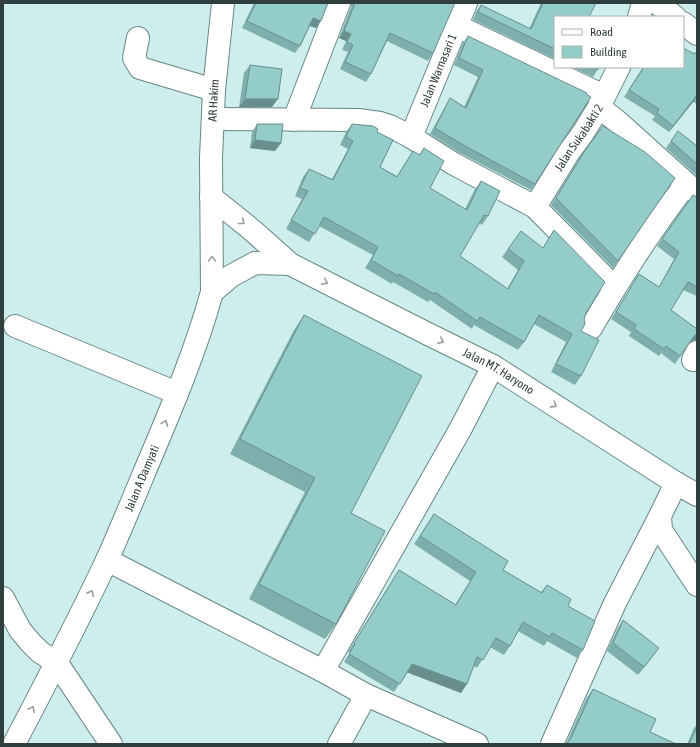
<svg xmlns="http://www.w3.org/2000/svg" width="700" height="747" font-family="'Asap Condensed',sans-serif">
<rect width="100%" height="100%" fill="#cdeeec"/>
<g fill="none" stroke-linecap="round" stroke-linejoin="round">
<defs>
<g id="minor">
<path d="M657,3L675,17"/>
<path d="M639,17L643,3"/>
<path d="M683,23L697,34"/>
<path d="M457,26L604,96"/>
<path d="M138,38L134,58L140,68L214,90"/>
<path d="M599,107L618,122L697,193"/>
<path d="M213,119L358,120L380,123L392,127L411,137L454,164L535,207L614,287"/>
<path d="M294,120L339,3"/>
<path id="s1" d="M411,137L466,3"/>
<path id="s2" d="M211,197L252,230L290,264L428,334L493,366L676,483L697,495"/>
<path id="s3" d="M535,207L569,152L583,133L599,107L619,67"/>
<path d="M212,292L231,276L255,263L290,264"/>
<path d="M15,326L177,393"/>
<path d="M591,328C620,278 651,230 686,184"/>
<path d="M693,360L697,352"/>
<path d="M676,483L660,516L661,530L697,585"/>
<path d="M107,560L323,671L366,695L339,744"/>
<path d="M3,598L20,630L30,642L40,652L57,663L111,744"/>
<path d="M323,671L461,428L493,366"/>
<path d="M366,695L477,744"/>
<path id="s4" d="M14,744C46,683 78,622 107,560C120,531 132,502 144,473C169,414 195,354 212,292L211,158L214,90L223,3"/>
<path d="M552,744L615,603L660,516"/>
</g>
</defs>
<use href="#minor" stroke="#678684" stroke-width="24"/>
<use href="#minor" stroke="#fff" stroke-width="22"/>
</g>
<path fill="#7fafad" d="M254,3H328L316,28L310,26L300,46L295,53L242,28Z
M351,3H455L433,53L428,61L387,41L371,74L366,82L340,69L348,52L342,50L346,41L339,38L351,7Z
M541,3H596L555,17V59L473,20L476,12L481,5L529,29Z
M468,36L535,184L531,190L460,153L430,134L446,105L450,98L464,107L478,77L454,65L463,43Z
M697,53V104L693,102L669,132L652,120L655,116L624,97L643,67H683L695,54Z
M250,65L272,107H239L244,73Z
M572,67H599L593,77Z
M257,124L281,143L275,151L250,148L252,132Z
M352,124L377,132L380,167L397,176L413,151L419,155L424,148L430,188L465,209L475,189L481,181L488,216L482,225L479,223L460,256L507,289L518,270L502,257L521,231L586,313L581,331V376L575,385L551,372L566,342L534,324L524,342L518,350L474,325L472,329L430,300L428,302L393,282L392,284L365,268L373,255L319,226L309,242L286,229L302,199L295,196L303,177L309,169L332,179L348,149L340,145L346,132Z
M603,126L675,178L613,268L551,205L579,159Z
M671,141L697,146V176L666,148Z
M693,195L697,197V296L683,290L671,310L697,329V340L690,342L675,364L661,353L659,356L629,336L631,332L611,319L639,274L659,287L674,259L657,246Z
M304,315L351,513L336,624L325,639L249,599L305,492L230,454L294,330Z
M434,514L503,570L541,592L547,585L568,606L583,650L577,658L547,641L544,646L518,631L510,646L504,655L490,647L477,668L474,666L461,693L407,672L394,692L344,662L350,652H348L393,579L399,570L455,605L470,581L414,544Z
M623,620L653,656L638,675L607,651L618,628Z
M593,689L650,732L676,744H566L586,699Z
M697,724V744H687L694,728Z"/>
<path fill="#688f8d" d="M313,18L321,21L316,28L308,25Z
M344,31L351,34L346,41L339,38Z
M697,95L693,102L669,132L673,126Z
M245,99H278L272,107H239Z
M255,140L281,143L275,151L250,148Z
M697,334V340L690,342L695,335Z
M659,648L653,656L638,675L644,667Z
M412,664L467,684L461,693L406,672Z"/>
<path fill="#94ccc9" stroke="#688f8d" d="M256,3H328L321,21L313,18L300,46L247,21Z
M355,3H455L433,53L390,33L371,74L345,62L353,45L347,42L351,34L344,31Z
M543,3H596L589,17H555V49L478,12L481,5L531,29Z
M468,36L587,93L586,94L591,97L535,184L465,146L435,128L450,98L466,108L483,70L459,58Z
M683,48L695,54L696,52L697,53V95L673,126L657,113L659,109L629,90L644,67H683Z
M250,65L282,69L278,99H245Z
M592,67H599L598,70Z
M257,124H283L281,143L255,140Z
M352,124L373,126L378,129L377,132L393,140L380,167L397,177L413,151L420,155L424,148L444,161L430,188L467,210L481,181L500,191L488,216L484,215L460,256L508,289L524,261L508,249L521,231L543,248L554,230L605,282L586,313L584,319L585,324L581,331L599,340L581,376L556,364L572,334L539,315L524,342L480,317L477,321L435,292L434,294L399,274L398,276L371,260L378,247L324,217L315,234L291,220L308,191L300,188L309,169L333,180L353,141L346,137Z
M603,126L645,152L675,178L618,261L556,198L584,152Z
M678,131L697,146V164L671,141Z
M693,195L697,197V287L688,282L671,310L697,329V334L695,335L680,356L666,346L664,349L634,329L636,325L616,312L639,274L659,287L679,252L662,239Z
M304,315L422,376L351,513L385,531L336,624L259,584L315,478L240,439Z
M434,514L508,561L503,570L542,593L547,585L571,599L568,606L595,621L583,650L552,633L550,637L523,622L510,646L496,638L483,660L477,657L467,684L412,664L400,684L349,654L355,644L354,643L399,570L456,605L476,572L420,536Z
M623,620L659,648L644,667L613,643Z
M593,689L656,719L650,732L676,744H566L570,740Z
M697,727V744H689Z"/>
<defs><path id="oneway-chevron" d="M-2-3.5L2.5 0L-2 3.5" fill="none" stroke-width="1.6" stroke-linecap="round" stroke-linejoin="round"/></defs>
<g stroke="#989e9e">
<use href="#oneway-chevron" transform="translate(242 222) rotate(39)"/>
<use href="#oneway-chevron" transform="translate(212 259) rotate(-90)"/>
<use href="#oneway-chevron" transform="translate(325 282) rotate(27)"/>
<use href="#oneway-chevron" transform="translate(441 341) rotate(26)"/>
<use href="#oneway-chevron" transform="translate(554 405) rotate(33)"/>
<use href="#oneway-chevron" transform="translate(165 423) rotate(-69)"/>
<use href="#oneway-chevron" transform="translate(91 593) rotate(-64)"/>
<use href="#oneway-chevron" transform="translate(32 709) rotate(-62)"/>
</g>
<g text-anchor="middle" stroke-width="4" stroke-linejoin="round" paint-order="stroke">
<g font-size="12" fill="#303e3d" stroke="#fff">
<text dy="4" stroke="none"><textPath href="#s1" startOffset="72">Jalan Warnasari 1</textPath></text>
<text dy="4" stroke="none"><textPath href="#s4" startOffset="686">AR Hakim</textPath></text>
<text dy="4" stroke="none"><textPath href="#s3" startOffset="82">Jalan Sukabakti 2</textPath></text>
<text dy="4" stroke="none"><textPath href="#s2" startOffset="338">Jalan MT. Haryono</textPath></text>
<text dy="4" stroke="none"><textPath href="#s4" startOffset="295">Jalan A Damyati</textPath></text>
</g>
</g>
<rect width="700" height="747" fill="none" stroke="#303e3d" stroke-width="8"/>
<rect x="554" y="16" width="130" height="52" fill="#ffffff" stroke="#acb2b1"/>
<rect x="562" y="29" width="20" height="6" fill="#ffffff" stroke="#acb2b1"/>
<text x="590" y="36" font-size="12" fill="#303e3d">Road</text>
<rect x="562" y="46" width="20" height="12" fill="#94ccc9" stroke="#acb2b1"/>
<text x="590" y="56" font-size="12" fill="#303e3d">Building</text>
</svg>
